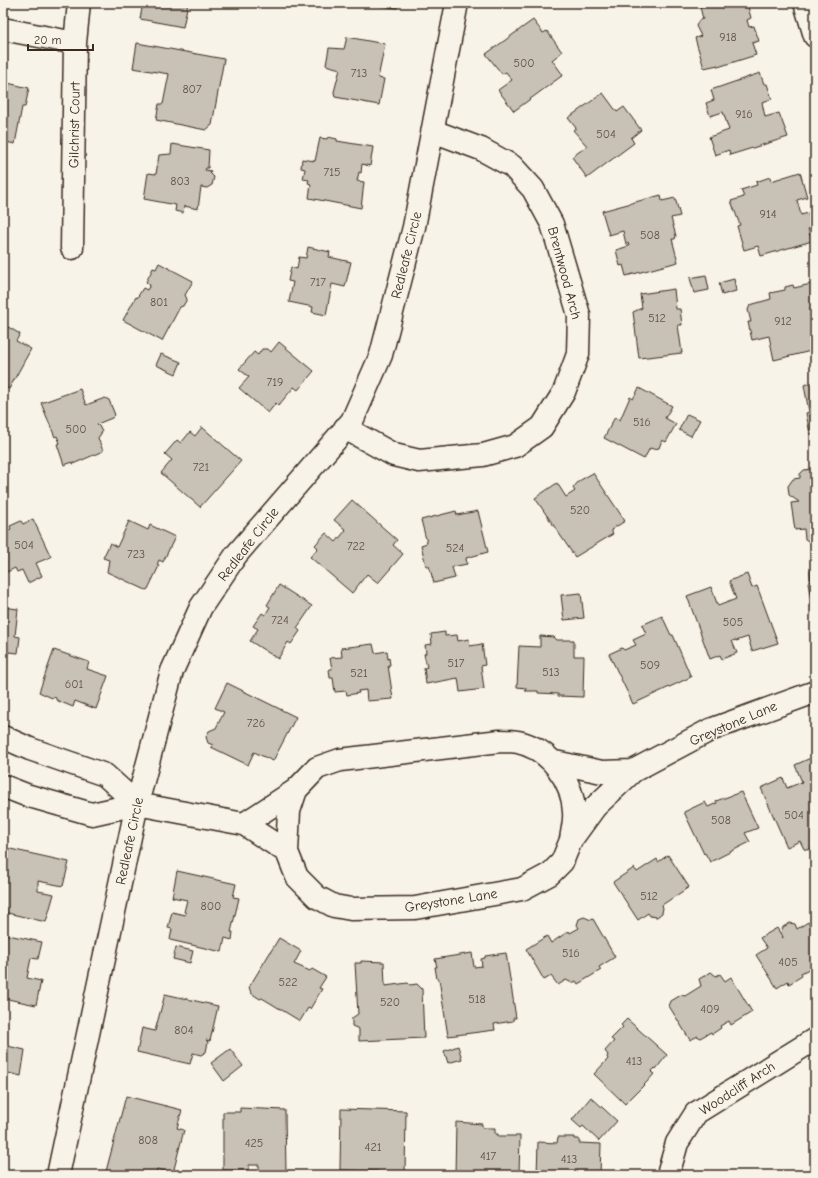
<svg xmlns="http://www.w3.org/2000/svg" width="818" height="1178" font-family="'Comic Neue',sans-serif">
<rect width="100%" height="100%" fill="#f7f3e8"/>
<filter id="ink" filterUnits="userSpaceOnUse"><feTurbulence type="fractalNoise" baseFrequency=".025" numOctaves="2"/><feDisplacementMap in="SourceGraphic" scale="8" xChannelSelector="R" yChannelSelector="G"/><feConvolveMatrix kernelMatrix="1 2 1 2 8 2 1 2 1" color-interpolation-filters="sRGB"/></filter>
<g filter="url(#ink)">
<path fill="#c8c1b6" stroke="#3b2a1e" d="M143,3H188L183,27L140,19Z
M357,3H398L397,8Z
M713,3H747L751,18L747,20L749,27L754,26L759,41L752,43L756,55L718,67V65L704,68L695,38L701,36L696,26L699,20L703,19L700,7Z
M533,20L543,33L547,31L562,52L552,60L563,75L514,111L498,90L512,80L506,72L502,74L486,54Z
M347,37L385,44L378,78L384,79L379,105L335,97L334,92L340,69L326,65L329,48L344,49Z
M137,43L224,59L212,125L206,130L156,120L159,104H163L169,74L133,68Z
M760,73L764,84H767L772,99L762,102L765,117L779,113L788,137L730,155L729,150L715,155L709,137L729,130L723,112L710,116L706,103L714,100L711,90Z
M3,82L29,88L25,107H22L15,144L6,142L4,153Z
M603,93L617,112L624,107L641,130L631,138L634,143L587,178L572,157L587,146L573,130L576,128L568,118Z
M328,137L337,139V141L373,147L370,166L362,164L361,173L359,172L357,181L364,182L361,208L309,198L311,184L308,183L309,180L303,179L305,169L301,168L302,159L315,161L320,138L327,139Z
M172,144L209,150L208,168H206L205,170L211,171L210,173L214,177L212,185L207,188L201,187L198,209L184,206L183,213L175,211L176,205L144,199L148,173L156,174L159,155L171,154Z
M800,172L807,197L797,200L801,215L808,213L812,228L808,229L812,241L761,256L758,246L744,250L737,226L740,225L731,201L744,197L741,190L757,185L756,182L770,177L771,181Z
M661,195L662,201L675,198L680,216L671,218L676,236L675,239H672L678,262L626,276L623,265L620,266L616,250L629,246L628,243L626,244L623,231L609,235L602,211Z
M308,247L330,252L329,257L351,262L345,287L332,284L326,315L312,312L313,307L289,302L293,282L288,281L291,267L297,269L299,257L306,258Z
M159,263L193,281L185,295L187,299L183,306L180,307L162,341L123,320L136,297L137,298L143,288L147,290L150,285L146,282L153,268L156,269Z
M706,275L709,290L694,293L690,278Z
M734,279L736,291L722,295L719,283Z
M815,283V308L810,309L813,320L815,319V350L774,360L769,336L752,340L748,322H751L748,310L750,305L771,299L770,293L785,290V287L793,285L794,288Z
M674,289L676,309H680L682,325H678L682,353L639,358L633,312L642,308L640,294Z
M3,324L20,334L16,341L31,349L9,389L3,385Z
M279,342L314,371L298,390L294,387L278,406L276,403L268,413L239,388L249,377L239,369L254,352L258,355L262,349H268L271,352Z
M161,354L181,362L176,374L156,365Z
M815,382V439L814,434H810L806,413L809,412L804,385Z
M639,388L672,406L665,418L676,424L666,442L662,440L659,448L653,449L650,448L644,459L604,438L615,417L620,420L630,397L633,399Z
M80,389L86,405L105,398L109,400L115,415L112,418L97,424L99,426L102,432L98,438L103,451L73,464V462L64,465L57,444L60,443L57,436L55,437L41,403Z
M687,414L700,420L691,436L679,430Z
M202,427L241,461L200,507L161,473L172,460L165,454L177,440L181,443L190,432L195,436Z
M812,469L815,471V544H813L805,539L804,529L795,530L791,503L799,502L789,495L788,486L793,479L800,478V474L804,470Z
M593,473L625,521L611,530L613,534L575,557L535,498L557,483L566,497L575,491L573,488L579,481Z
M352,500L397,540L393,545L403,554L378,583L367,574L352,593L310,557L318,548L315,545L326,533L336,542L346,530L334,520Z
M456,511L457,515L478,511L488,552L466,558L467,564L452,567L455,578L434,583L429,566H426L421,545L427,543L421,520Z
M33,519L51,557L36,563L42,576L28,583L22,570L17,572L15,568L3,574V533L11,529L10,526L21,521L23,524Z
M129,521L148,530L150,525L175,537L163,562L159,560L157,565L159,566L148,589L146,590L107,572L109,560L103,558L110,543L117,547Z
M813,566H815V629L808,582L811,581L810,572Z
M747,574L752,588L757,586L778,643L752,651L748,637L736,641V640L732,641L737,653L722,659L720,655L710,659L687,596L711,587L718,606L736,599L729,581Z
M279,585L312,606L297,628L300,631L291,644L288,642L278,659L250,641L258,629L253,626L262,613L265,615L270,607L267,605Z
M581,593L584,618L564,620L561,595Z
M3,607L18,609L15,636L20,637L18,653L8,652L6,668L3,667Z
M662,616L671,635H673L691,677L633,704L609,654L622,648L624,650L636,645L633,640L646,634L642,625Z
M445,632V636L457,635L458,641L469,639L470,646L482,644L485,665L481,666L484,689L460,692L458,678L426,684L424,668L427,667L424,654L426,653L425,645L432,644L431,634Z
M540,636L554,637L557,640H574V656H584L583,697L558,696V694L538,693V691H525L526,688L517,687L519,646L540,647Z
M373,644L375,653L387,651L388,659L389,658L390,665H388L393,699L367,701L366,690L358,691L359,693L347,695L346,691L335,692L333,678H330L329,669H332L330,658L342,657L341,648Z
M54,650L89,662L87,669L108,676L96,709L75,701L73,707L56,700V698L53,697L52,698L39,692Z
M227,683L296,717L273,761L254,752L248,765L211,747L213,745L208,743L206,737L209,731L216,728L224,712L215,708Z
M815,756V847L808,850L804,849L800,841L787,847L761,788L783,778L787,788L802,782L795,765Z
M741,792L758,828L745,833L750,842L710,862L705,853L704,854L684,812L705,802L708,807L717,803L716,801Z
M6,848L69,862L63,886L38,881V891L54,894L46,922L3,912V859Z
M668,855L689,887L662,905L663,908L662,913L657,917L650,916L648,913L638,920L613,882L634,868L637,872L657,859L658,862Z
M177,871L236,884L233,897L239,898L231,932H233L232,940L225,938L222,952L170,940L172,929L168,928L172,912L185,915L186,913L184,912L187,900L172,897Z
M584,917L591,920L593,919L615,957L599,967L601,970L578,984L576,981L572,983L566,980L558,985L551,976L544,980L526,949L547,936L551,943L569,931L570,933L579,928L577,925L579,919Z
M808,922L815,933V972L812,974L809,969L801,973L802,976L789,984L788,981L777,988L756,955L767,948L760,938L777,928L783,938L781,932L783,927L790,923L795,924L797,929Z
M3,934L42,942L38,959L31,958L27,978L41,981L36,1005L3,998Z
M279,938L301,951L294,964L310,971L312,969L326,977L319,988L322,989L310,1009L308,1008L300,1021L262,998L260,999L251,993L249,987Z
M176,947L193,951L190,963L173,959Z
M472,953L474,967L482,966L481,959L485,958V956L506,953L516,1018H513V1021L494,1024L495,1030L448,1036L439,979H437L435,967H437L435,959Z
M361,961L384,962L385,986L408,983L410,985L417,984L422,989L424,1038L359,1041V1029L352,1026V1018L358,1014L355,963H361Z
M711,972L716,976L720,974L725,981L731,977L752,1012L731,1025L729,1021L720,1026L721,1028L712,1034L711,1032L700,1038L698,1036L690,1040L669,1006L671,1001L681,995L685,996L701,986L699,979Z
M165,994L218,1006L210,1041L206,1040L208,1042L206,1052L201,1055L193,1053L190,1064L137,1052L142,1028L155,1031Z
M627,1019L667,1055L656,1069L655,1068L651,1072L654,1074L646,1083L625,1104L594,1074L608,1059L607,1057L608,1055L605,1051L614,1041L611,1039L623,1027L621,1025Z
M3,1045L25,1050L21,1076L4,1072L3,1077Z
M458,1046L462,1059L448,1063L444,1051Z
M230,1049L243,1066L224,1081L211,1063Z
M3,1082L6,1083L3,1105Z
M126,1096L182,1110L177,1128L184,1130L173,1173L157,1169L155,1175H105Z
M591,1097L617,1121L599,1141L583,1126L581,1128L572,1120Z
M240,1108L285,1110L286,1175H259V1165H249V1169L246,1170H223V1112H240Z
M341,1109L406,1111L405,1175H378V1171L340,1170Z
M456,1122L482,1124V1128H495V1134H498V1136H520L519,1175H455Z
M558,1137H574V1139H579V1143L601,1144L600,1175H537L538,1142L557,1143Z"/>
<g fill="none" stroke-linecap="round" stroke-linejoin="round">
<defs>
<path id="minor" d="M805,3L815,36
M3,29L75,43
M72,248L75,43L79,3
M345,428L394,455L419,461L483,455L515,446L542,427L564,392L578,354L579,315L552,224L533,189L512,166L481,149L433,131
M3,737L30,749L105,775L137,804L92,814L26,795L3,786
M555,762L602,772L633,771
M137,804L244,824
M571,840C572,831 575,821 574,812C573,781 550,749 518,742C512,741 506,741 500,741L340,760L317,768L296,790L289,811L287,852L297,877L317,897L334,906L351,909L415,908L522,889L550,874L562,862L571,840L595,807L633,771L710,730L815,692
M287,852L244,824L296,790
M58,1175L137,804L172,671L201,607L236,555L352,421L381,355L414,227L457,3
M668,1175L677,1143L696,1113L815,1039"/>
</defs>
<use href="#minor" stroke="#3b2a1e" stroke-width="25"/>
<use href="#minor" stroke="#f7f3e8" stroke-width="22"/>
</g>
</g>
<g text-anchor="middle" stroke-width="3" stroke-linejoin="round" paint-order="stroke">
<g font-size="12" fill="#5e5044">
<text x="728" y="41">918</text>
<text x="524" y="67">500</text>
<text x="359" y="77">713</text>
<text x="192" y="93">807</text>
<text x="744" y="118">916</text>
<text x="606" y="138">504</text>
<text x="332" y="176">715</text>
<text x="180" y="185">803</text>
<text x="768" y="218">914</text>
<text x="650" y="239">508</text>
<text x="318" y="286">717</text>
<text x="159" y="306">801</text>
<text x="657" y="322">512</text>
<text x="783" y="325">912</text>
<text x="275" y="386">719</text>
<text x="642" y="426">516</text>
<text x="76" y="433">500</text>
<text x="201" y="471">721</text>
<text x="580" y="514">520</text>
<text x="24" y="549">504</text>
<text x="356" y="550">722</text>
<text x="455" y="552">524</text>
<text x="136" y="558">723</text>
<text x="280" y="624">724</text>
<text x="733" y="626">505</text>
<text x="456" y="667">517</text>
<text x="650" y="669">509</text>
<text x="551" y="676">513</text>
<text x="359" y="677">521</text>
<text x="74" y="688">601</text>
<text x="256" y="727">726</text>
<text x="794" y="819">504</text>
<text x="721" y="824">508</text>
<text x="649" y="900">512</text>
<text x="211" y="910">800</text>
<text x="571" y="957">516</text>
<text x="788" y="966">405</text>
<text x="288" y="986">522</text>
<text x="477" y="1003">518</text>
<text x="390" y="1006">520</text>
<text x="710" y="1013">409</text>
<text x="184" y="1034">804</text>
<text x="634" y="1065">413</text>
<text x="148" y="1144">808</text>
<text x="254" y="1147">425</text>
<text x="373" y="1151">421</text>
<text x="488" y="1160">417</text>
<text x="569" y="1163">413</text>
</g>
<g font-size="14" fill="#3b2a1e" stroke="#f7f3e8">
<text transform="translate(74 125) rotate(-89)" y="5">Gilchrist Court</text>
<text transform="translate(406 255) rotate(-76)" y="5">Redleafe Circle</text>
<text transform="translate(565 273) rotate(75)" y="5">Brentwood Arch</text>
<text transform="translate(248 544) rotate(-52)" y="5">Redleafe Circle</text>
<text transform="translate(733 723) rotate(-23)" y="5">Greystone Lane</text>
<text transform="translate(129 841) rotate(-78)" y="5">Redleafe Circle</text>
<text transform="translate(451 900) rotate(-9)" y="5">Greystone Lane</text>
<text transform="translate(737 1088) rotate(-33)" y="5">Woodcliff Arch</text>
</g>
</g>
<rect width="818" height="1178" fill="none" stroke="#f7f3e8" stroke-width="16"/>
<rect x="8" y="8" width="802" height="1162" fill="none" stroke="#3b2a1e" stroke-width="1.5" filter="url(#ink)"/>
<path d="M28 44v6h65v-6" fill="none" stroke="#3b2a1e" stroke-width="2"/>
<text x="34" y="44" font-size="12" fill="#3b2a1e" stroke="#f7f3e8" stroke-width="3" paint-order="stroke">20 m</text>
</svg>
